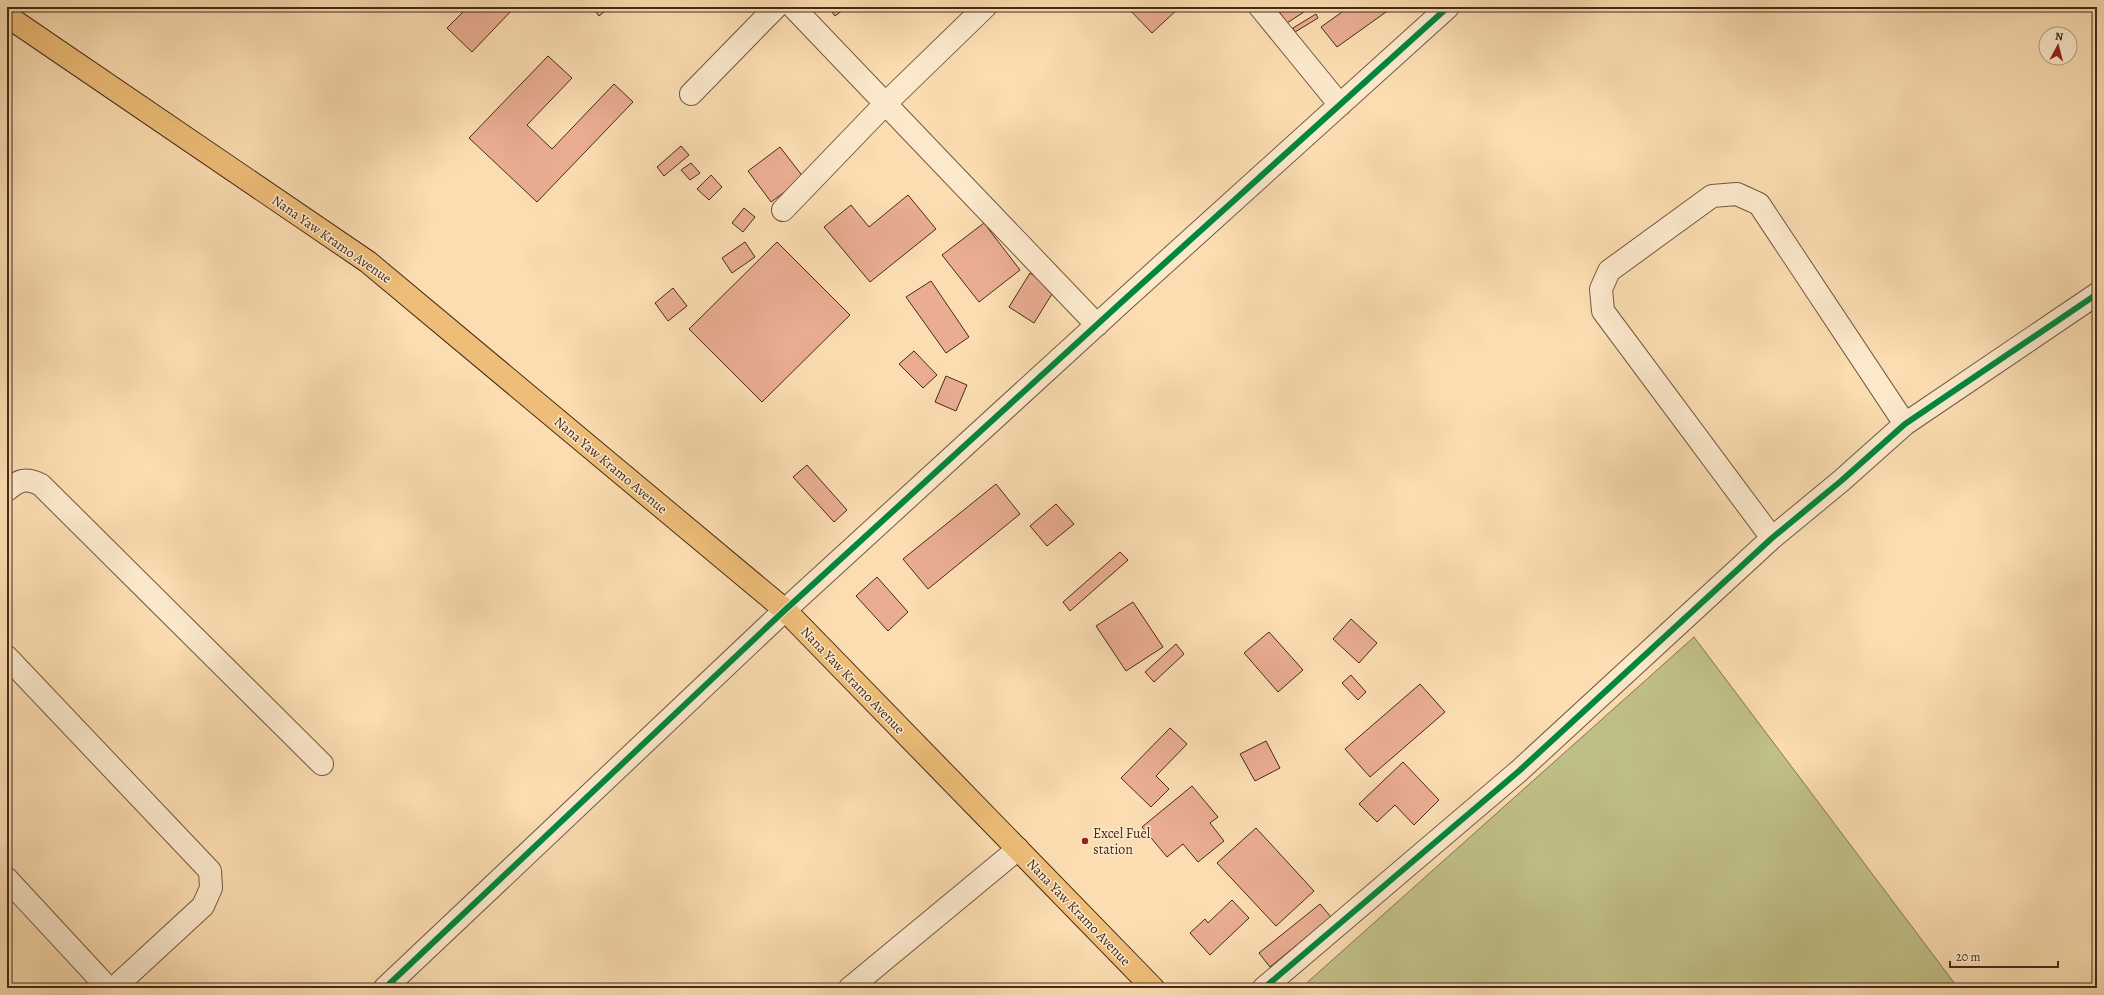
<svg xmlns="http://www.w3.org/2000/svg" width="2104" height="995" font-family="Alegreya,serif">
<rect width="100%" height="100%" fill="#fbddb1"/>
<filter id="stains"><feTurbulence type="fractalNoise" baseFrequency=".005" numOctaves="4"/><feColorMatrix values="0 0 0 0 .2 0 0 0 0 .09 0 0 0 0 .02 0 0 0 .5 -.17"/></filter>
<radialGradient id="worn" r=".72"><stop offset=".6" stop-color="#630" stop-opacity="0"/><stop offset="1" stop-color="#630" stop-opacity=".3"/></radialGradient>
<path fill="#c1c089" stroke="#847552" d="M1694,637L1958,988H1301Z"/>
<path fill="#eaad92" stroke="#462a1a" d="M468,7H511L513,9L472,52L447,28Z
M592,7H610L599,16Z
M828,7H847L835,16Z
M1127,7H1180L1152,33Z
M1276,7H1305L1307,10L1287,23Z
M1349,7H1393L1337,47L1321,27Z
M1316,14L1318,18L1295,32L1293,28Z
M548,56L572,78L527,125L552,149L614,84L633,102L537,202L469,138Z
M681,146L689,155L664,176L657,167Z
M780,147L804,178L771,202L748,171Z
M691,163L700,173L690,180L681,170Z
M711,175L722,187L709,200L697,189Z
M908,195L936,229L870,282L824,227L851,205L869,227Z
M744,208L755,217L743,232L732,223Z
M984,223L1020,270L979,302L942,255Z
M745,242L755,257L732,273L722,258Z
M777,242L850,315L762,402L689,329Z
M1030,273L1055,289L1034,323L1009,307Z
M931,281L969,337L946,353L906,297Z
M673,288L687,306L668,321L655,303Z
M914,351L937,375L923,388L899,364Z
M946,376L967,385L956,411L935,402Z
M807,465L847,510L834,522L793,477Z
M996,484L1020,514L928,589L903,559Z
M1056,504L1074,524L1047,546L1030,526Z
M1120,552L1128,560L1070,611L1063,602Z
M877,577L908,612L888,631L856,596Z
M1133,602L1163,647L1126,671L1096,626Z
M1351,619L1377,643L1359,663L1333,639Z
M1269,632L1303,670L1278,692L1244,653Z
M1176,644L1184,654L1154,682L1145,672Z
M1351,675L1366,692L1358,700L1342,683Z
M1420,684L1445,712L1370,777L1345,749Z
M1170,728L1187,744L1156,776L1169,789L1151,807L1121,778Z
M1266,741L1280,768L1255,781L1240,754Z
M1403,762L1439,800L1414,825L1395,805L1377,822L1359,804Z
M1192,786L1218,817L1210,823L1224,841L1198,862L1183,844L1167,857L1142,827Z
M1256,828L1314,891L1276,926L1217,863Z
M1232,900L1249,918L1210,955L1190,933L1205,919L1208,923Z
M1320,904L1331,917L1270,967L1259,953Z"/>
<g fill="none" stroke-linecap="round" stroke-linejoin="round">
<defs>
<path id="minor" d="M793,7L1097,325
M1260,7L1340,105
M691,94L776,7
M783,210L885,104L985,7
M7,490C19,480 26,477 41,485L322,764
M1772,538L1603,311L1601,289L1609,271L1712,196L1737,194L1759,204L1905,424
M7,657L210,871L211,888L203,906L114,988
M7,879L108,988
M385,988L785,610L1125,299L1448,7
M850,988L1018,849
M1264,988L1519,771L1772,538L1841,481L1905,424L2097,294"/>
<path id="primary" d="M7,16L368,262L785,610L1153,988"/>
</defs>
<use href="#minor" stroke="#735740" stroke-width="24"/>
<use href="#primary" stroke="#462a1a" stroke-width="24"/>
<use href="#minor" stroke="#fce9cc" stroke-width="22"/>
<use href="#primary" stroke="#eebe78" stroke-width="22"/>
<defs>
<path id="cycleway" d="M385,988L785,610L1125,299L1448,7
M1264,988L1519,771L1772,538L1841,481L1905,424L2097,294"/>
</defs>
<use href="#cycleway" stroke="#fce9cc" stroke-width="8"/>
<use href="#cycleway" stroke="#00873e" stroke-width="6"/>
</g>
<circle fill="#8f2418" stroke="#fce9cc" stroke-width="1.5" cx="1085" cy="841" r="4"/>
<g text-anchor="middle" stroke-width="3" stroke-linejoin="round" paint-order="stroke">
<g font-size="14" fill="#462a1a" stroke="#fce9cc">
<text transform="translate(332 239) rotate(35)" y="5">Nana Yaw Kramo Avenue</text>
<text transform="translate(611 465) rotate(40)" y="5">Nana Yaw Kramo Avenue</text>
<text transform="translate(853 680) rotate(46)" y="5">Nana Yaw Kramo Avenue</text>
<text transform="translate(1079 912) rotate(46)" y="5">Nana Yaw Kramo Avenue</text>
</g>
<g font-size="14" fill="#462a1a" stroke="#fce9cc" text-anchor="start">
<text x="1093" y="838">Excel Fuel<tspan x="1093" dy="16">station</tspan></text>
</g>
</g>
<rect width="2104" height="995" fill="none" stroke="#fbddb1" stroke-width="24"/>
<rect x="8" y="8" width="2088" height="979" fill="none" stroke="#462a1a" stroke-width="2"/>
<rect x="12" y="12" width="2080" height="971" fill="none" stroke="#462a1a"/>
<g transform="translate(2058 46) rotate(7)"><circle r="19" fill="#fce9cc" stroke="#b39d85"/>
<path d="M0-3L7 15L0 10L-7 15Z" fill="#8f2418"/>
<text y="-6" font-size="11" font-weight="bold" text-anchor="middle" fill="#462a1a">N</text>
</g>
<path d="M1950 961v6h108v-6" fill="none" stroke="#462a1a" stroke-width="2"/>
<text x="1956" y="961" font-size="12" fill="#462a1a" stroke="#fce9cc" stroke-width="3" paint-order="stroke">20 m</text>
<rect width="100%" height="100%" filter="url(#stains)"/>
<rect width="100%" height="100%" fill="url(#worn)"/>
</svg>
